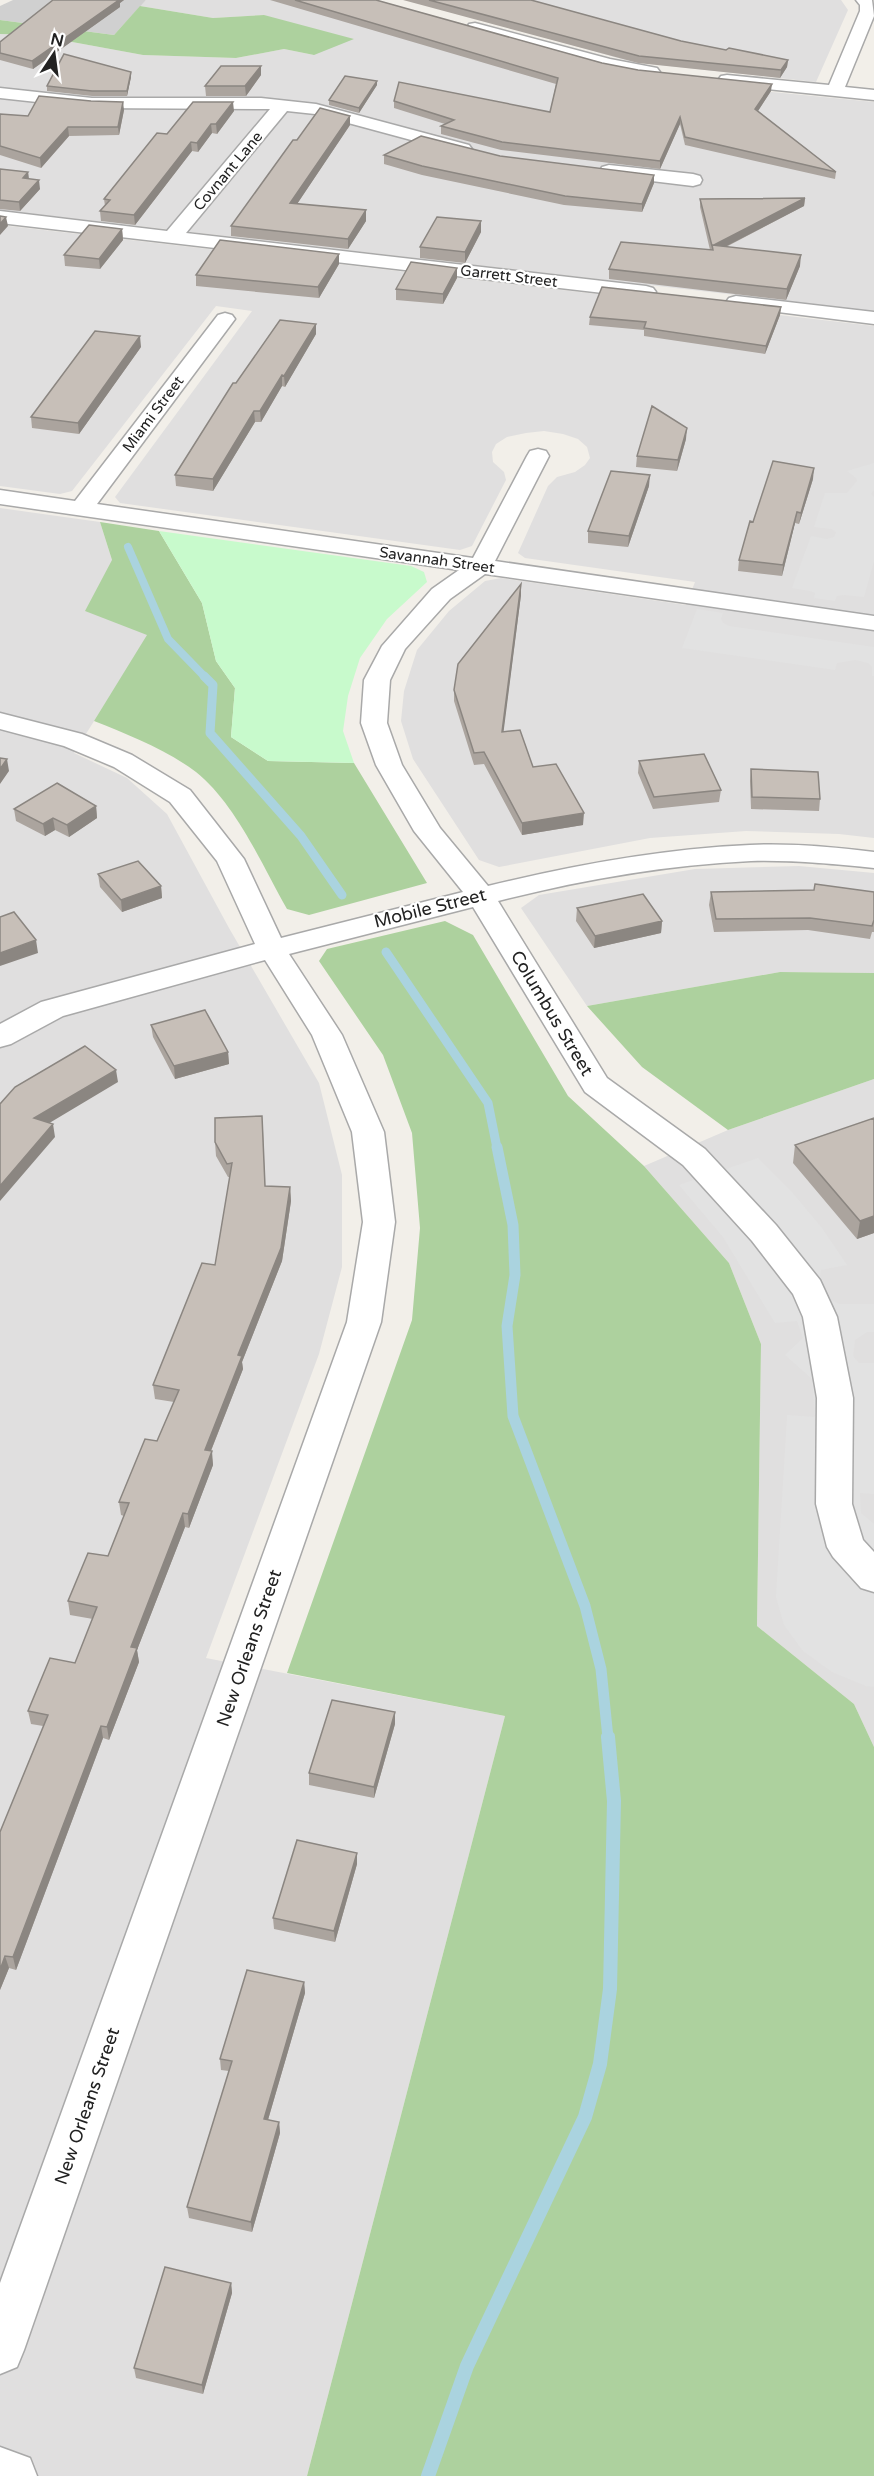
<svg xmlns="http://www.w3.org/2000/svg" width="874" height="2476" font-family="'Varela Round',sans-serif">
<rect width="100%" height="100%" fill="#f2efe9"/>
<path fill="#e0dfdf" d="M146,0H359L661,81L874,102V311L0,210V34L34,35L143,55L236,58L284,49L314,55L264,15L213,18L140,6Z
M413,0H841L848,10L816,82L632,62Z
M0,225L874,326V838L839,834L746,831L650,838L499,867L479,860L413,759L401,721L404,691L417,650L449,611L485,581L501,578L686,605L695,582L525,558L518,553L548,486L557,477L575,472L585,465L590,458L587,447L578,439L563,434L544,431L526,433L507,437L496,444L492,452L493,462L504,472L506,480L472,546L460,550L120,503L115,497L252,311L216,306L72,491L60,494L0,486Z
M0,508L100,522L112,560L148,635L74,753L127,778L167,814L229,928L319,1083L342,1175V1267L319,1354L206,1658L505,1716L307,2476H0Z
M799,866L874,873V973L780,972L587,1006L521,908L539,895L695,869Z
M874,1079V1747L854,1704L757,1626L761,1344L729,1263L644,1166L728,1130Z"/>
<path fill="#d0d0d0" d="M13,0H146L114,35L0,20V6Z"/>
<path fill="#add19e" d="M140,6L213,18L264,15L354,39L314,55L284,49L236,58L143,55L34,35L0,34V20L114,35Z
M100,522L159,531L202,603L216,661L235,688L231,737L268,761L354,763L427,883L309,915L287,909C262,865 236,804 196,772C165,749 129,735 94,721L147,635L85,611L112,560Z
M445,921L473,935L568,1096L644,1166L729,1263L761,1344L757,1626L854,1704L874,1747V2476H307L505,1716L287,1673L412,1320L420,1228L412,1133L383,1055L319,961L327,949Z
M780,972L874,973V1079L728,1130L642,1067L587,1006Z"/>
<path fill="#c8facc" d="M159,531L411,566L424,572L427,582L387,619L360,658L348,696L343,731L354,763L268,761L231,737L235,688L216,661L202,603Z"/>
<path fill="#e2e2e2" d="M874,463V490L871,494L874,497V561L864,597L844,595L837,596L835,601L814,598L815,593L810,591L792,588L811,536L827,539L834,537L836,532L831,529L814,527L825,493H847L857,481L856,478L847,471Z
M697,609L723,613L721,619L723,623L729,626L874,647V676H872V667L868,663L855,660L837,663L835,670L682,648Z
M758,1158L791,1191L822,1228L847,1265L821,1270L820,1276L831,1300L839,1304H874V1332H867L855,1340L853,1356L859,1363H874V1494L860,1493L861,1513L874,1524V1687L866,1686L832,1672L803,1651L784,1625L776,1597L787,1415L815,1417L812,1379L785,1355L803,1338L797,1321L775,1323L723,1237L679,1185Z"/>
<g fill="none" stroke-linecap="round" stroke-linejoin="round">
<path stroke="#aad3df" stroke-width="8" d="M128,547L168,639L205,677"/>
<path stroke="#aad3df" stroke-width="9" d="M204,676L213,685L210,733L301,836L342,895
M386,952L488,1103L497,1148"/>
<path stroke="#aad3df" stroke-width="11" d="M497,1147L513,1225L515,1275L507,1326L513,1416L585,1606L601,1669L608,1738"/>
<path stroke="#aad3df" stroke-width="14" d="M428,2476L467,2366L585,2117L600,2064L610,1989L614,1801L608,1737"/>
<defs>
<path id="minor" d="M856,0H872L874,16L845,87L874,90V100L727,85L721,84L718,80L721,76L727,75L829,85L860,11V5Z
M475,23L610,59L657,68L660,72L657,76L651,77L602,68L469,32L467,28L469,24Z
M0,88L92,98H261L316,104L469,145L472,149L469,153L463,154L315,114L287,111L186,233L646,286L653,288L656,292L653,296L646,298L0,223V211L167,231L270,109L92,108L0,98Z
M609,165L693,174L700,176L702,180L700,184L693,186L602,175L600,171L602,167Z
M736,296L874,312V324L729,306L726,302L729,298Z
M225,313L232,315L235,319L97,504L473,558L527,456L530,451L538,449L546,451L549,456L495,561L874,616V630L485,574L450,599L405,649L390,680L387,723L402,765L440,828L488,886C574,865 661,849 750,845C792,843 833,847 874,852V868C833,864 792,860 751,861C665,865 581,880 498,901L607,1078L705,1149L776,1225L820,1280L837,1317L853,1398L852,1504L863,1540L874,1552V1592L861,1588L833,1557L827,1547L816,1504L817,1398L803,1317L793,1294L752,1241L683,1165L585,1092L473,907L289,954L342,1035L384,1132L395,1222L381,1322L24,2350L17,2367L0,2374V2283L347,1322L363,1222L352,1132L312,1035L265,960L63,1016L11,1044L0,1047V1024L41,1002L255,944L217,861L170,802L114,767L64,746L0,729V713L82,734L132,755L190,790L244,859L281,938L463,892L414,831L376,765L361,723L364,680L382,646L432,589L459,570L0,504V490L75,501L218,315Z
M0,2447L30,2458L37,2476H0Z"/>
</defs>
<use href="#minor" stroke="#a9a9a9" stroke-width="3"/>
<use href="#minor" fill="#fff" fill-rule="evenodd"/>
</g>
<path fill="#aba49e" d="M53,0H124L120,3V7L33,69L0,60V42Z
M270,0H376L602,63L638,70L771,91L758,111L836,172L835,179L685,145L680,124L660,169L501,150L441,134V126L445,124L394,108V101L550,112L556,84Z
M403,0H531L681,41L726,50L788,60L787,67L780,78L638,63Z
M261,66V75L246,96H206L205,86Z
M131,72V77L127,96H92L47,91V86Z
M377,81V85L359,113L329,105V100Z
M124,110L119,135L69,136L41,168L0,155V114L28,116Z
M234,111L217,134L212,133L198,152L192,151L135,225L101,221L100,211L105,206L104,199L167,134Z
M350,125L297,204L366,210V221L348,249L231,236V226L297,140Z
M384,155L654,175V183L642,212L564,205L422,175L384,164Z
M0,169L28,172L29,179L40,189L20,211L0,209Z
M805,198L804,206L726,247L800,266L786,300L609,279V269L710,250L700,207V199Z
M481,221V232L465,263L420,258V247Z
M122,229L123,240L100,269L65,266L64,255Z
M339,264L319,298L196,286V275Z
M457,278L443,304L396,300V289Z
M781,307L780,315L765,354L644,336V330L589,325L590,317Z
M316,324V334L285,387L282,386L261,422H255L213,491L176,486L175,475Z
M141,347L79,434L32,428L31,417Z
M686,439L677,471L636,467L637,456Z
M813,479L799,524L795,523L782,576L738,571L739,560L753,522Z
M649,486L628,547L588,543V531Z
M521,584V595L503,732L583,825L522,835L484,764L474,765L454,701V690Z
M639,761L721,790L719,802L653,809L638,773Z
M751,769L820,799L819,811L751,809L750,781Z
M96,806L97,818L69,837L55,830L45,836L16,821L14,809Z
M98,874L161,886L162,898L122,912L100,887Z
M711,892H874V932H872L870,939L808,930L714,932L709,905Z
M577,908L662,921L661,933L594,948L576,921Z
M151,1025L228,1052L229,1064L175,1079L153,1037Z
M874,1118V1233L857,1239L793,1163L795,1145Z
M263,1130L265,1186L290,1187L291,1201L282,1261L242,1362L243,1369L211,1451L213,1465L189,1528L185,1527L137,1650L139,1662L109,1740L103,1738L16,1970L9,1968L0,1990L43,1726L31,1724L28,1711L75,1663L93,1619L70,1615L68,1601L108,1556L124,1516L121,1515L119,1502L157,1441L174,1402L155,1399L153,1385L215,1265L230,1177H228L216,1156L215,1142Z
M395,1712V1724L374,1798L309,1785V1773Z
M357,1853V1864L335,1942L274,1929L273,1918Z
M304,1982L305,1993L268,2120L279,2122L280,2133L252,2232L189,2218L187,2207L229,2071L221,2070L220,2059Z
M231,2283L232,2293L203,2394L136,2378L134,2368Z"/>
<path fill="#8b8681" d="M119,0H124L120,3V7L33,69L32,61Z
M788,60L787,67L780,78L781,70Z
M261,66V75L246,96L245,86Z
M131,72V77L127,96V91Z
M377,81V85L359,113V108Z
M772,84L771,91L754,117L755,109Z
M123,102L124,110L119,135L118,127Z
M233,102L234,111L217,134L216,124Z
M350,116V125L291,213L290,203Z
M680,117V124L660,169V161Z
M211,124L212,133L198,152L197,143Z
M68,127L69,136L41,168L40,158Z
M191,142L192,151L135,225L134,215Z
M28,172L29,181L23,178Z
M654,175V183L642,212V204Z
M39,180L40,189L20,211L19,202Z
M805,198L804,206L713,253L712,246Z
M366,210V221L348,249V239Z
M6,217L8,226L0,235V224Z
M481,221V232L465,263V252Z
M122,229L123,240L100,269L99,259Z
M339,254V264L319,298L318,287Z
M801,255L800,266L786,300L787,289Z
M457,268V278L443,304V294Z
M781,307L780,315L765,354L766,346Z
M316,324V334L285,387L284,376Z
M140,336L141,347L79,434L78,423Z
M282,375V386L261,422L260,411Z
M254,411L255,422L213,491V479Z
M687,428L686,439L677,471L678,460Z
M814,468L813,479L799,524L801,513Z
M650,475L649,486L628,547L629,536Z
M797,512L795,523L782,576L783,565Z
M521,584V595L502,744V732Z
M7,759L9,771L0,784V769Z
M96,806L97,818L69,837L67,825Z
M584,813L583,825L522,835V823Z
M53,818L55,830L45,836L43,824Z
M161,886L162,898L122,912L121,900Z
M662,921L661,933L594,948L595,936Z
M36,940L38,953L0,966V953Z
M228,1052L229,1064L175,1079L174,1066Z
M116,1070L118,1082L36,1131L34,1118Z
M53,1124L55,1137L0,1201V1186Z
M290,1187L291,1201L282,1261L242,1362L243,1369L206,1463L205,1450L238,1355Z
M874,1216V1233L857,1239L860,1221Z
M212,1451L213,1465L189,1528L188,1514Z
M183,1513L185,1527L137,1650L139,1662L109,1740L107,1727L131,1647Z
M395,1712V1724L374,1798V1787Z
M101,1726L103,1738L16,1970L13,1957Z
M357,1853V1864L335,1942L334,1931Z
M5,1956L9,1968L0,1990V1970Z
M304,1982L305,1993L265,2130L264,2119Z
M279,2122L280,2133L252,2232L251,2222Z
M231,2283L232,2293L203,2394L202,2385Z"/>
<path fill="#c7bfb8" stroke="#8b8681" stroke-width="1.5" d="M53,0H119L32,61L0,53V42Z
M295,0H376L602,63L638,70L772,84L755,109L836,172L685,137L680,117L660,161L502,142L441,126L454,120L394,101L399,82L550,112L558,78Z
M429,0H531L681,41L726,50L729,48L788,60L781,70L639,56Z
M64,54L131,72L127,91H92L47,86Z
M221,66H261L245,86H205Z
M345,76L377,81L359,108L329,100Z
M39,96L91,101L123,102L118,127H68L40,158L0,146V114L28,116Z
M193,102H233L216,124H211L197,143L191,142L134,215L100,211L110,200L104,199L157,133L167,134Z
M320,108L350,116L290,203L366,210L348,239L231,226L293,140H297Z
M421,136L500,156L654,175L642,204L565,196L422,166L384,155Z
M0,169L28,172L23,178L39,180L19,202L0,200Z
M805,198L714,245H712V246L700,199Z
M0,216L6,217L0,224Z
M437,217L481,221L465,252L420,247Z
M89,225L122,229L99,259L64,255Z
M220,240L339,254L318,287L196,275Z
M621,242L713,250L712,245L801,255L787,289L609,269Z
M411,262L457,268L443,294L396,289Z
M602,287L781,307L766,346L644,328L646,322L590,317Z
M280,320L316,324L284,376L282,375L260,411H254L213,479L175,475L233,383H236Z
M95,331L140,336L78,423L31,417Z
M652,406L687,428L678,460L637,456Z
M773,461L814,468L801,513L797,512L783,565L739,560L750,521L753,522Z
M611,471L650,475L629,536L588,531Z
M521,584L502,732L520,730L533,767L556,764L584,813L522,823L484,752L474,753L454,690L458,664Z
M704,754L721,790L654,797L639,761Z
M0,758L7,759L0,769Z
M751,769L818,772L820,799L752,797Z
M57,783L96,806L67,825L53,818L43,824L14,809Z
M138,861L161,886L121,900L98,874Z
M815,884L874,892V920L872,926L810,918L716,919L711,892L814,890Z
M643,894L662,921L595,936L577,908Z
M14,912L36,940L0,953V917Z
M205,1010L228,1052L174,1066L151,1025Z
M85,1046L116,1070L34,1118L53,1124L0,1186V1104L15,1087Z
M262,1116L265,1186L290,1187L281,1248L238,1355L242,1356L205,1450L212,1451L188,1514L183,1513L131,1647L137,1648L107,1727L101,1726L13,1957L5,1956L0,1970V1832L48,1715L28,1711L50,1658L75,1663L97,1607L68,1601L88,1553L108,1556L129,1503L119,1502L145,1439L157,1441L179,1390L153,1385L202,1263L215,1265L232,1163L227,1164L215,1142V1118Z
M874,1118V1216L860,1221L795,1145Z
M332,1700L395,1712L374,1787L309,1773Z
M297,1840L357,1853L334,1931L273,1918Z
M247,1970L304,1982L264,2119L279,2122L251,2222L187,2207L232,2061L220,2059Z
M165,2267L231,2283L202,2385L134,2368Z"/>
<g text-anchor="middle" stroke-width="4.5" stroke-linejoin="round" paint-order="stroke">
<g font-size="15" fill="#222" stroke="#fff">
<text transform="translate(228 171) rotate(-50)" y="5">Covnant Lane</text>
<text transform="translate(509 276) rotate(7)" y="5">Garrett Street</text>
<text transform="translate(153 414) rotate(-53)" y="5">Miami Street</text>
<text transform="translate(437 560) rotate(8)" y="5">Savannah Street</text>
</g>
<g font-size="18" fill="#222" stroke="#fff">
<text transform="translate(430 908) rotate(-14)" y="6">Mobile Street</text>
<text transform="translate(552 1013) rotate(59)" y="6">Columbus Street</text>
<text transform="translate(249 1648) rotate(-71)" y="6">New Orleans Street</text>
<text transform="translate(87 2106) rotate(-71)" y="6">New Orleans Street</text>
</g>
</g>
<g transform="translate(54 54) rotate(13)" stroke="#ffffff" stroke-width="4.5" paint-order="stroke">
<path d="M0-4.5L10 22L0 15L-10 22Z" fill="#222222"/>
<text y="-9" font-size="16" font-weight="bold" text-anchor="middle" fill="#222222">N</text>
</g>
</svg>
